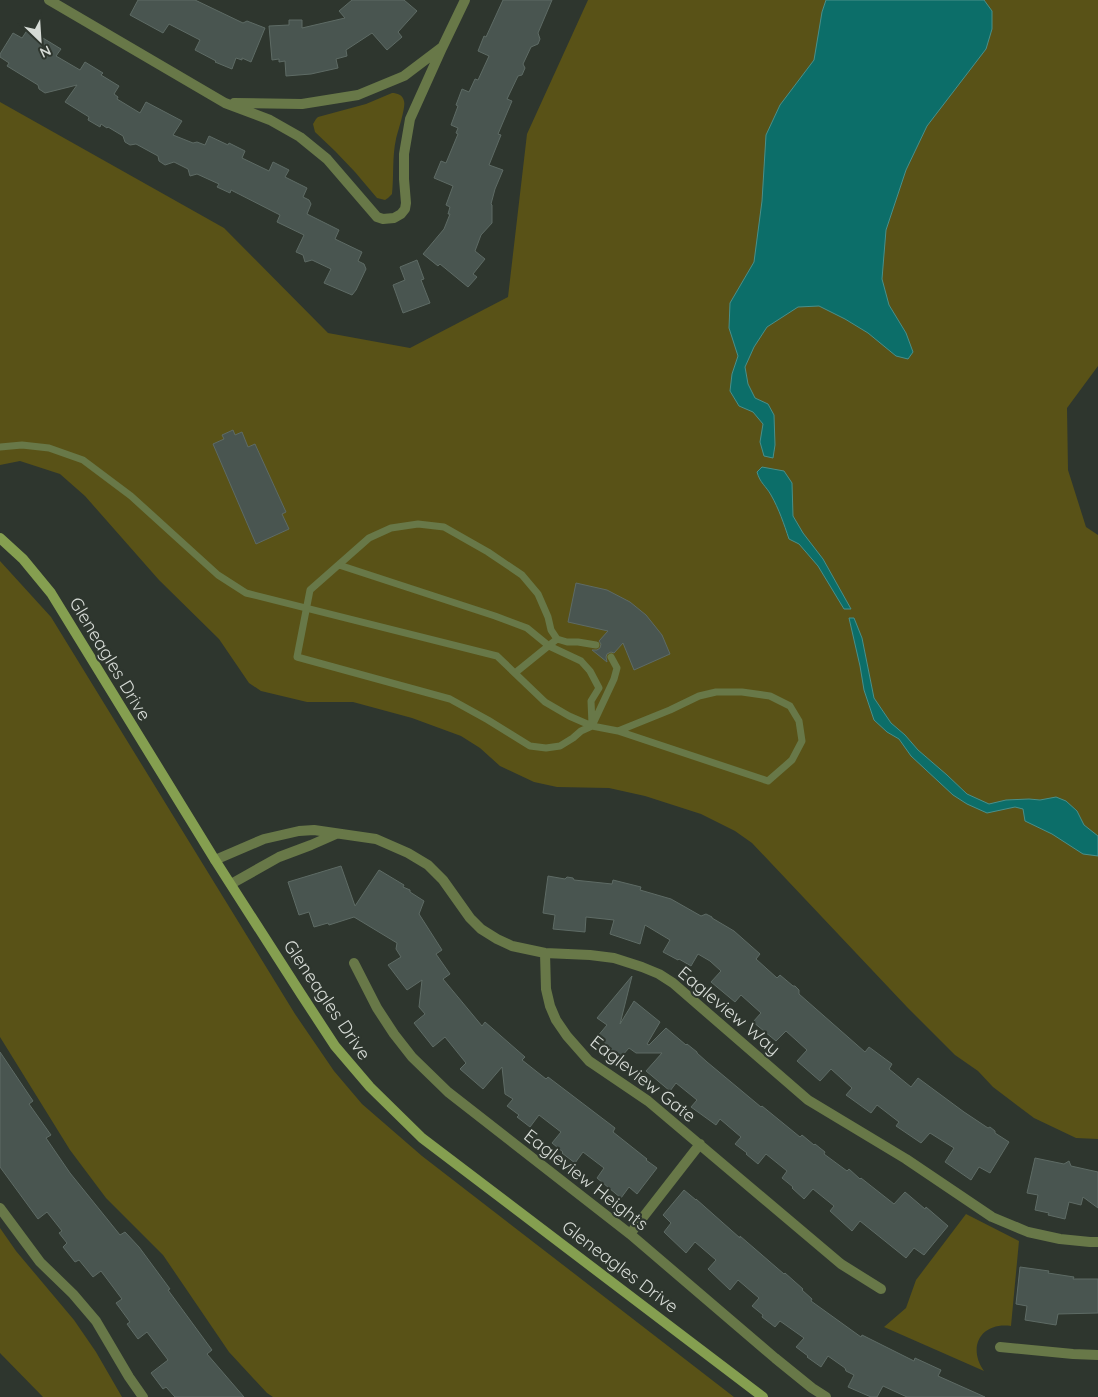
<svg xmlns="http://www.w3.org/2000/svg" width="1098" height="1397" font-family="Quicksand,sans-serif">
<rect width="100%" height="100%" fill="#2e362e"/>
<path fill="#595217" d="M588,0H1098V366L1067,408L1068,470L1086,527L1098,535V1139L1076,1138L1034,1118L993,1087L978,1071L955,1055L907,1007L752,843L735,831L701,814L645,796L609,788L557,787L534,782L500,766L480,748L461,736L412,718L353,702H307L261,691L249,683L219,639L159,580L85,496L60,474L20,461L0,465V102L224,228L328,333L410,348L508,297L527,134Z
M392,93C397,93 403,95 404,101C406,107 398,131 396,139C392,157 394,176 392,194L388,198L385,200L377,198L355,172L335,151L315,132L313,124L316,119L318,117L366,104Z
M0,561L51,617L295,1014L334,1071L362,1104L422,1156L734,1397H273L267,1393L229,1352L163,1255L106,1198L70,1150L0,1037Z
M966,1214L1019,1241L1011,1326C981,1322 967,1347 984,1371L884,1327L906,1308L916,1280Z
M0,1228L16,1251L74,1320L96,1352L122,1397H43L0,1353Z"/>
<path fill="#0c6e69" stroke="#498f8a" d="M826,0H984L992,11V29L986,49L927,126L906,170L886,230L882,279L889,305L906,333L913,352L908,359L896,356L868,333L845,319L819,306L798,307L767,327L754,347L745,367L748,384L755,398L768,404L774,415L775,445L773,458L764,456L760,442L763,424L753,412L739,406L730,391L732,374L738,356L729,328L730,303L754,262L762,201L766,135L780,105L814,60L822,12Z
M762,467L784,471L792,483L793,516L803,533L823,559L851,609H844L818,566L799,544L789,539C784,524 779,509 771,495C766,486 760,483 757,472Z
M849,618H854L862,638L874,698L891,723L905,735L918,750L947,775L967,794L989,804L1006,800L1029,799L1040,800L1056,797L1066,801L1077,811L1084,825L1098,836V856L1083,854L1052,834L1025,821L1023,809L1015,807L987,813L967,804L953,795L911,756L899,739L887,732L874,720L864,690L860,666Z"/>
<path fill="#495550" stroke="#5e6b65" d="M138,0H195L243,23L247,21L265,28L251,62L242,58V60L236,58L232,69L215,62L216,61L195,50L200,40L169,24L163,33L130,15Z
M352,0H404L417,11L398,32L402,37L387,50L372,33L346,50L347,56L336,59L338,68L311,74L286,76L285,61L279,62V59L272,60L269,26L289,25V20H302V28L345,18L339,11Z
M503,0H552L538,33L540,39L538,44L531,47L523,64L525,68L522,75L518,76L507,99L512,101L498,134L501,135L489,165L503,170L495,189L491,204L492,205V223L481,235L475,251L485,259L473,274L477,277L468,287L440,264L438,266L423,254L444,229L450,214H448L450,207L446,205L453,186L434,178L441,161L446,163L458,134L456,133L458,128L451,125L458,106L456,105L462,89L469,92L475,79L478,80L489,56L478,51L484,36L486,37Z
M28,29L61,49L56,56L80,70L85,62L103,73L101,75L119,86L114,94L118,97L117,99L140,113L146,102L182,121L173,135L193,143L197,142L205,145L209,136L228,145L229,143L245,151L242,158L269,171L273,162L289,170L285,177L307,188L303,197L309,200L311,204L307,214L339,230L335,239L362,252L358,261L364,264L366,269L356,290L352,295L324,283L331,269L312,260L305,262L303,255L296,252L304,235L277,222L280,215L231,190L230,193L217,187L219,184L197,174L190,176L188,169L174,162L165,165L159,161L158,156L136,144L130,145L125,142L123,136L108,127L107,128L101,124L100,127L88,120L89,117L65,102L77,85L45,93L39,89L38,85L7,66L9,63L0,57V54L13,33L22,38Z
M417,260L424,279L421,280L430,303L403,313L393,285L405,280L400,267Z
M233,430L235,435L242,432L248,447L255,444L286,512L282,514L289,529L256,544L213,444L224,439L222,435Z
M576,583L607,590L630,602L646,615L662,635L670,654L634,670L623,643L614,653L611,652L607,654L606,657L607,662L592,650H597L600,648L601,644L599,641L608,631L568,622Z
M341,866L355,906L379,870L404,885L403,887L410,890V892L424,901L419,914L442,950L436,954L450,974L443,979L482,1026L485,1022L525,1057L522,1060L546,1079L548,1077L615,1128L613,1132L647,1159L646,1160L657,1168L637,1194L629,1187L621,1198L597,1178L604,1168L583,1152L575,1163L562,1153L563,1152L552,1143L561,1132L539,1115L530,1127L517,1117L519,1115L507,1106L513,1099L505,1094L502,1067L483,1089L460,1069L466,1063L445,1037L433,1047L414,1023L425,1014L419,1007L422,980L407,990L388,965L401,957L396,949L397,943L354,917L329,925L328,923L314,927L309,912L299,915L288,882Z
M548,876L565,879L567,877L573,878L574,880L612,884L613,880L641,887L640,890L671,899L701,916L706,914L712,917V918L734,931L760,954L756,959L777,978L780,975L793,986H795L799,990V994L865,1052L869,1047L892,1064L889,1069L911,1087L918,1078L964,1112L988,1128L990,1127L995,1131V1133L1009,1142L990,1173L979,1167L971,1180L945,1162L954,1148L930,1133L921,1143L896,1126L899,1122L877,1105L871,1113L846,1095L852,1088L831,1069L820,1081L797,1061L807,1050L786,1031L776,1041L753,1022L761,1013L741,995L735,1002L711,982L721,971L710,961L698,954L691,966L679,959L678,960L663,952L670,940L645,925L640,944L610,934L614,920L586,917L585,932L553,929L555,915L543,913Z
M632,976L620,1024L634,1001L660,1022L647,1044L649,1045L666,1028L686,1045L687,1044L697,1052V1053L707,1062L761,1107L762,1106L800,1137L802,1135L814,1145L815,1144L825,1152L824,1154L847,1171L849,1169L860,1179L861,1178L894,1204L905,1192L925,1209L926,1207L948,1226L924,1255L914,1248L906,1258L860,1221L852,1231L830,1211L834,1206L813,1189L804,1199L792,1188L793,1187L782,1178L787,1171L766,1154L758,1164L746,1154L747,1153L735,1144L741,1137L720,1119L716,1125L691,1107L697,1100L676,1083L670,1091L646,1071L662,1053H636L629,1048L621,1057L608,1047L609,1046L597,1037L607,1025L597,1018Z
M0,1052L33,1101L29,1104L51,1135L46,1138L70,1173L120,1235L125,1232L139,1247L170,1289L168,1290L212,1350L207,1354L244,1397H175L166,1387L163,1389L151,1373L168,1360L147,1332L138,1339L127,1324L130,1322L116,1303L122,1299L101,1271L93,1277L79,1260L75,1262L63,1247L67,1243L59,1233L62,1231L47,1212L38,1219L0,1167Z
M1035,1158L1064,1164L1069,1161L1071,1166L1098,1172V1208L1083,1197L1081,1205L1069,1202L1065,1219L1048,1215L1049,1213L1035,1210L1038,1195L1027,1193Z
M684,1190L696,1200V1199L740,1238V1236L784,1274L785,1273L803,1289L802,1290L812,1299L811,1301L861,1337L862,1335L914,1361L915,1358L941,1370L938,1376L985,1397H907L883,1386L877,1397H871L848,1387L854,1375L846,1371L845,1368L828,1356L821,1367L807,1357L808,1356L796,1347L804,1338L780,1321L775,1327L762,1317L763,1315L752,1306L759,1298L738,1280L730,1290L708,1269L716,1260L695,1242L686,1253L664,1232L671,1223L663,1215Z
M1020,1267L1049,1271L1048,1273L1074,1277L1073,1279H1098V1313L1058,1314L1056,1325L1025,1320L1027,1306L1016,1304Z"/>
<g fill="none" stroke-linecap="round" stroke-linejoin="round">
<path stroke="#687848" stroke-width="7" d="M0,447L22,445L49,448L83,460L131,496L218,575L246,593L497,656L545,702L569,716L592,726L618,731L768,781L792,760L802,741L799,721L790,706L770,696L742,692H716L699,696L670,710L618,731
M339,565L495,616L527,628L549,646L581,661L590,671L599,688L591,701L592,724
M596,645L578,642H567L557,639L551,630L548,617L538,594L522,575L488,552L444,527L418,524L391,528L369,538L310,590L297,657L450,699L488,720L530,746L546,748L560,746L573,738L581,731L592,726L614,679L617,668L611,657
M515,673L557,639"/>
<path stroke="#687848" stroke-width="10" d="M49,0L225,103L270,120L300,137L327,159L377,217L383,219L394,218L401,214L405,209L406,203L404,179V154L410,119L442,48L465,0
M234,103L302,104L358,95L404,76L441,48
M215,860L264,839L299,831L314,830L376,839L408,853L428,865L443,880L470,918L481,929L497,939L512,946L545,953L590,955L614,958L642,967L659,974L673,983L808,1100L906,1159L992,1217L1028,1232L1060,1239L1090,1242H1098
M231,884L279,857L311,845L336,834
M545,953L546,989L550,1006L556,1020L567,1036L589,1061L648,1101L841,1264L881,1289
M354,963L377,1008L394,1034L412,1057L448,1092L630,1234L775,1358L812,1388L826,1397
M0,1208L40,1262L73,1294L96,1321L129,1377L143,1397
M630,1234L700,1144
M1000,1347L1073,1354L1098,1355"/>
<path stroke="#859f50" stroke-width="10" d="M0,538L23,559L51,593L215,860L301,994L335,1046L370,1087L422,1138L763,1397"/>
</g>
<g text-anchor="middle" stroke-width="4.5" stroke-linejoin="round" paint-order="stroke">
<g font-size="18" fill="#d6dbd6" stroke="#2e362e">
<text transform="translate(110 659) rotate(59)" y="6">Gleneagles Drive</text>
<text transform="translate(327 1000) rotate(56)" y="6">Gleneagles Drive</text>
<text transform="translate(729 1011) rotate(40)" y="6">Eagleview Way</text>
<text transform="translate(643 1079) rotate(38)" y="6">Eagleview Gate</text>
<text transform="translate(586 1180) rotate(38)" y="6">Eagleview Heights</text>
<text transform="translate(620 1267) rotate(37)" y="6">Gleneagles Drive</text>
</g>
</g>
<g transform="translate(40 40) rotate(155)" stroke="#2e362e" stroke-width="4" paint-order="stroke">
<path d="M0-4L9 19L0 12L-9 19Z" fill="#d6dbd6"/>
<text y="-8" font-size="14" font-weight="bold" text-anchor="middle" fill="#d6dbd6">N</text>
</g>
</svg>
